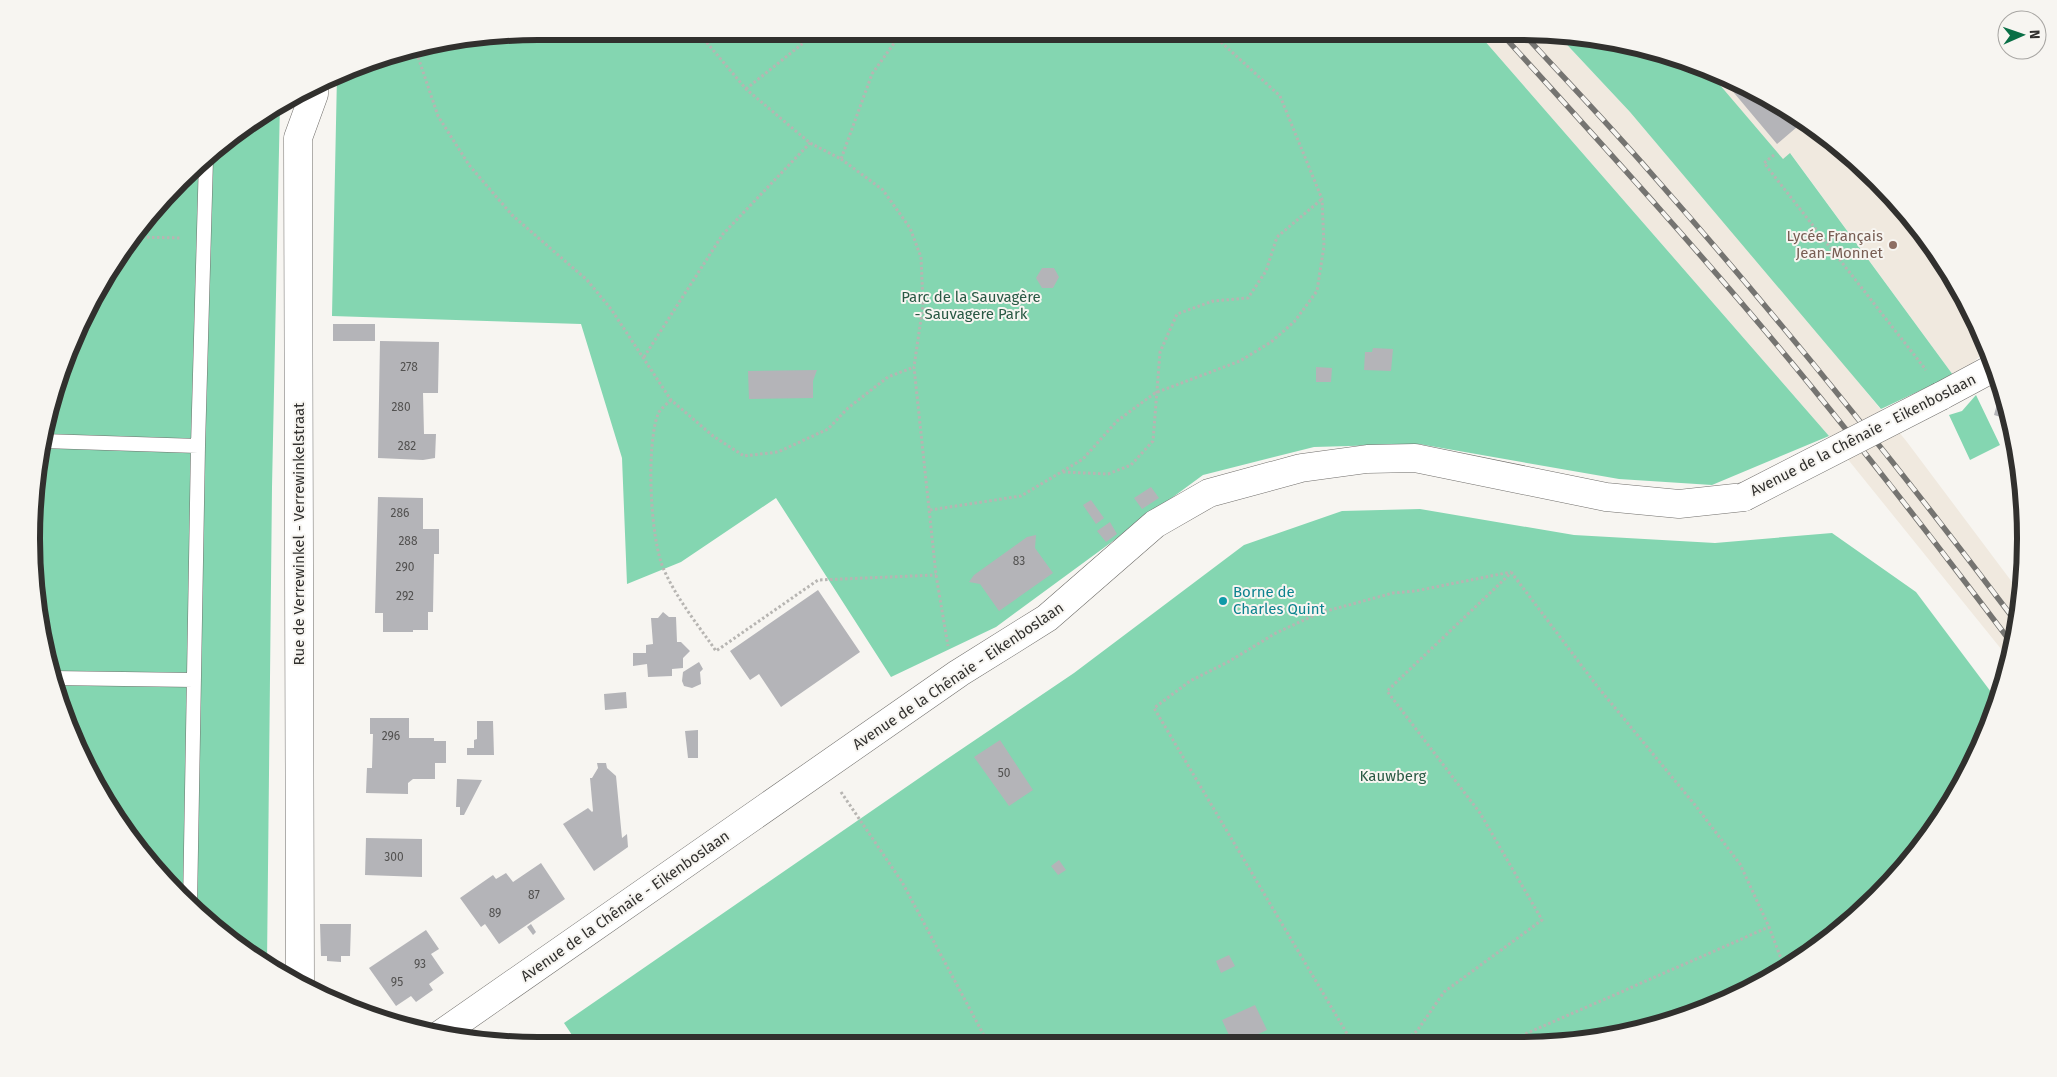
<svg xmlns="http://www.w3.org/2000/svg" width="2057" height="1077" font-family="'Fira Sans',sans-serif">
<rect width="100%" height="100%" fill="#f7f5f1"/>
<path fill="#f0e9df" d="M1477,32L1556,33L1630,112L1821,336L1907,442L2021,594L2010,660L1829,436Z
M1708,71L1743,84L1828,136L1900,204L1958,285L1987,350L1970,365L1953,375L1791,154L1783,160Z"/>
<path fill="#84d6b1" d="M539,31L1477,32L1829,436L1712,485L1619,479L1419,444L1314,447L1203,475L996,627L891,677L776,498L681,562L627,584L622,458L581,324L332,316L337,75L375,58L440,41Z
M1556,33L1650,49L1708,71L1783,159L1790,153L1953,375L1881,409L1630,112Z
M280,102L272,487L267,964L230,941L180,897L117,821L83,763L48,669L32,572V505L48,407L70,344L117,257L157,204L229,136Z
M1976,395L2000,445L1970,460L1949,415L1962,411Z
M1420,509L1574,535L1715,543L1832,533L1916,592L1997,700L1973,763L1900,873L1801,960L1712,1007L1585,1041L578,1044L564,1023L944,761L1074,673L1244,545L1342,511Z"/>
<path fill="#b4b4b8" d="M1719,75L1743,84L1804,121L1777,144Z
M1042,268H1054L1059,277L1053,288H1042L1036,278Z
M333,324H375V341H333Z
M380,341L439,342L438,393H423L424,434H436L435,458L423,460L378,458Z
M1373,348L1393,349L1391,371L1364,370L1365,352H1372Z
M1316,367L1332,368L1331,382H1316Z
M817,370L813,381V398L749,399L748,371Z
M1997,404L2006,406L2004,418L1994,415Z
M1151,487L1159,498L1142,509L1134,498Z
M378,497L423,498V529H439V554H434V556L433,612H428V630H413V632H383V613H375Z
M1091,500L1104,518L1096,524L1083,505Z
M1110,522L1117,534L1106,542L1097,531Z
M1036,535L1035,548L1053,573L999,611L980,584L969,582L974,575L1027,537Z
M818,590L860,652L781,707L759,674L750,680L730,651Z
M663,612L669,617H676L677,642H681L690,651L683,658V668L672,669V676L648,677L647,664L633,666V653H646V645L653,644L651,618H658Z
M699,662L703,669L700,672L701,684L692,688L684,686L682,681L683,672Z
M626,692L627,708L605,710L604,694Z
M370,718H409V738H434V741H446V763H435V779H413L408,783V794L366,793L367,768H372L373,734H370Z
M477,721H493L494,755H467V748H474V740L477,739Z
M698,730V758H688L685,731Z
M1000,740L1033,790L1009,806L974,757Z
M597,763H606L607,768L616,776L622,838L627,834L628,847L594,871L563,824L588,808L592,812L593,811L590,778H592L598,768Z
M457,779L482,780L464,815H460V807H456Z
M366,838L422,839V877L365,875Z
M1059,860L1066,870L1058,875L1051,866Z
M541,863L565,899L499,944L485,924L481,927L460,898L493,875L496,879L506,873L513,882Z
M320,924H351L350,956H341V962L327,961V956H321Z
M531,924L536,932L533,935L527,927Z
M426,930L439,949L431,954L444,973L429,984L433,990L416,1002L411,996L396,1006L369,968Z
M1229,955L1235,966L1221,973L1216,961Z
M1255,1005L1267,1030L1241,1042H1232L1222,1020Z"/>
<g fill="none" stroke-linecap="round" stroke-linejoin="round">
<defs>
<path id="service" d="M43,441L198,446
M52,678L194,680
M190,906L198,446L206,159"/>
<path id="minor" d="M1941,396L1995,367
M300,985L298,138L314,94V86
M441,1034L959,673L1047,618L1155,524L1209,493L1301,468L1367,459L1415,458L1606,497L1679,504L1744,497"/>
</defs>
<use href="#service" stroke="#706e6b" stroke-width="15"/>
<use href="#minor" stroke="#706e6b" stroke-width="29"/>
<path stroke="#b7b5b2" stroke-width="3" stroke-dasharray="2.5 2.5" stroke-linecap="butt" d="M697,31L746,89L810,143L841,159L872,74L902,32
M415,48L438,116L469,165L512,215L587,280L611,309L671,400L713,436L744,456L778,452L828,429L848,408L888,377L914,367
M746,89L817,32
M1774,155L1764,163L1926,370
M841,159L883,190L910,228L921,257L923,305L914,367L936,575L948,646
M132,237L181,238
M644,357L723,234L810,143
M671,400C667,404 660,409 658,414C646,445 650,540 664,570C677,599 698,625 716,651L818,580L936,575
M1063,472L1108,474L1131,465L1153,441L1160,352L1177,314L1213,301L1248,298L1266,271L1277,237L1322,199
M930,510L1021,496L1083,459L1117,421L1155,393L1240,361L1271,342L1294,322L1317,291L1324,246L1322,199L1280,96L1210,32
M1511,572L1597,686L1695,805L1740,864L1769,927L1785,969
M841,792L902,882L988,1043
M1352,1042L1154,708L1190,681L1228,662L1276,633L1319,613L1393,593L1415,591L1511,572
M1403,1042L1417,1031L1444,992L1542,920L1480,813L1387,691L1511,573
M1507,1042L1769,927"/>
<use href="#service" stroke="#fff" stroke-width="14"/>
<use href="#minor" stroke="#fff" stroke-width="28"/>
<defs>
<path id="rail" d="M1500,32C1597,139 1695,246 1787,357C1865,451 1939,547 2013,645
M1522,32C1565,79 1609,125 1650,172C1778,317 1900,468 2016,622"/>
</defs>
<use href="#rail" stroke="#757471" stroke-width="5.5"/>
<use href="#rail" stroke="#f7f5f1" stroke-width="4" stroke-dasharray="11" stroke-linecap="butt"/>
<defs>
<path id="minor-bridge" d="M1744,497L1941,396"/>
</defs>
<use href="#minor-bridge" stroke="#706e6b" stroke-width="29" stroke-linecap="butt"/>
<use href="#minor-bridge" stroke="#fff" stroke-width="28"/>
</g>
<circle fill="#8d6e63" stroke="#f7f5f1" stroke-width="2" cx="1893" cy="245" r="5"/>
<circle fill="#0f9aa8" stroke="#f7f5f1" stroke-width="2" cx="1223" cy="601" r="5"/>
<g text-anchor="middle" stroke-width="4" stroke-linejoin="round" paint-order="stroke">
<g font-size="12" fill="#525150">
<text x="409" y="371">278</text>
<text x="401" y="411">280</text>
<text x="407" y="450">282</text>
<text x="400" y="517">286</text>
<text x="408" y="545">288</text>
<text x="1019" y="565">83</text>
<text x="405" y="571">290</text>
<text x="405" y="600">292</text>
<text x="391" y="740">296</text>
<text x="1004" y="777">50</text>
<text x="394" y="861">300</text>
<text x="534" y="899">87</text>
<text x="495" y="917">89</text>
<text x="420" y="968">93</text>
<text x="397" y="986">95</text>
</g>
<g font-size="15" fill="#785e54" stroke="#f7f5f1" text-anchor="end">
<text x="1883" y="241">Lycée Français<tspan x="1883" dy="17">Jean-Monnet</tspan></text>
</g>
<g font-size="15" fill="#295944" stroke="#f7f5f1">
<text x="971" y="302">Parc de la Sauvagère<tspan x="971" dy="17">- Sauvagere Park</tspan></text>
<text x="1393" y="781">Kauwberg</text>
</g>
<g font-size="15" fill="#31302e" stroke="#f7f5f1">
<text transform="translate(1863 435) rotate(-27)" y="5">Avenue de la Chênaie - Eikenboslaan</text>
<text transform="translate(299 534) rotate(-90)" y="5">Rue de Verrewinkel - Verrewinkelstraat</text>
<text transform="translate(958 676) rotate(-34)" y="5">Avenue de la Chênaie - Eikenboslaan</text>
<text transform="translate(625 906) rotate(-35)" y="5">Avenue de la Chênaie - Eikenboslaan</text>
</g>
<g font-size="15" fill="#0d838f" stroke="#f7f5f1" text-anchor="start">
<text x="1233" y="597">Borne de<tspan x="1233" dy="17">Charles Quint</tspan></text>
</g>
</g>
<path d="M0 0H2057V1077H0ZM538 40H1519A498 498 0 0 1 2017 538V539A498 498 0 0 1 1519 1037H538A498 498 0 0 1 40 539V538A498 498 0 0 1 538 40Z" fill="#f7f5f1" fill-rule="evenodd"/>
<path fill="none" stroke="#31302e" stroke-width="6" d="M538 40H1519A498 498 0 0 1 2017 538V539A498 498 0 0 1 1519 1037H538A498 498 0 0 1 40 539V538A498 498 0 0 1 538 40Z"/>
<g transform="translate(2022 35) rotate(88)"><circle r="24" fill="#f7f5f1" stroke="#a8a6a3"/>
<path d="M0-4L9 19L0 12L-9 19Z" fill="#096f46"/>
<text y="-8" font-size="14" font-weight="bold" text-anchor="middle" fill="#31302e">N</text>
</g>
</svg>
